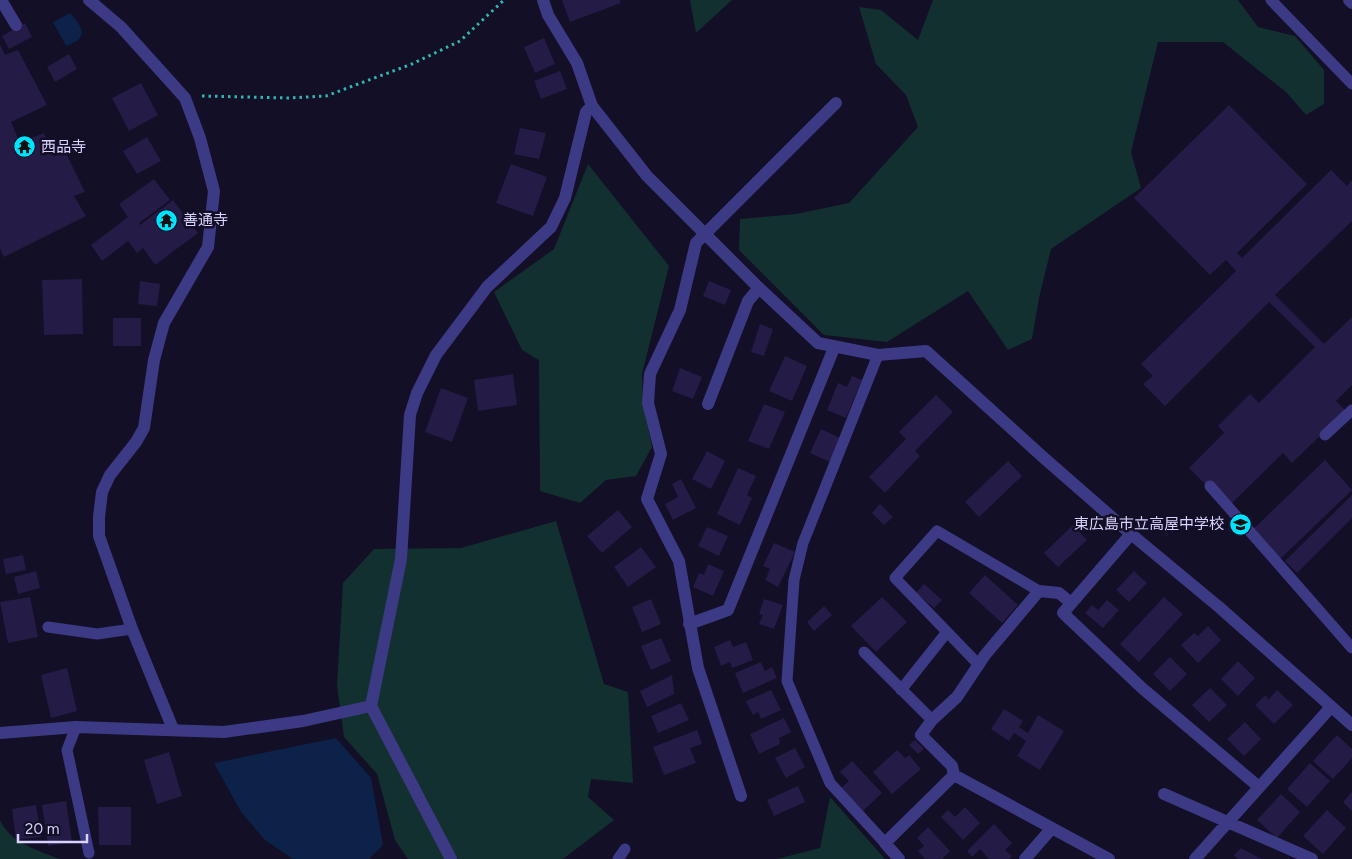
<svg xmlns="http://www.w3.org/2000/svg" width="1352" height="859" font-family="Figtree,'Noto Sans JP',sans-serif">
<rect width="100%" height="100%" fill="#130f26"/>
<path fill="#12302f" d="M690,0H732L696,33Z
M933,0H1238L1258,27L1295,36L1324,70V104L1306,115L1286,92L1223,42H1158L1131,152L1141,188L1051,249L1039,298L1032,339L1008,350L968,291L887,342L824,335L739,250L740,219L796,214L849,203L918,127L906,95L876,64L859,7L881,10L918,40Z
M588,164L669,266L642,374L643,404L652,447L636,476L606,480L580,503L540,491L539,360L522,350L494,292L554,249Z
M556,521L604,684L628,692L633,783L591,779L588,797L614,820L563,859H408L395,840L377,774L344,737L337,685L343,583L374,549L461,548Z
M830,797L885,859H777L820,848Z
M0,820C9,842 39,851 60,859H0Z"/>
<path fill="#0c2248" d="M70,13C83,28 90,37 66,46L53,22Z
M336,738L371,778L383,845L369,859H293L265,840L241,812L214,763Z"/>
<path fill="#241b47" d="M562,0H620L621,3L570,22Z
M25,23L32,37L9,49L2,36Z
M544,38L555,64L535,73L524,47Z
M0,44L5,55L18,50L47,105L11,122L20,143L44,133L54,156L65,151L85,192L74,196L86,216L4,257L0,249Z
M69,54L77,69L55,82L47,67Z
M560,71L567,89L541,99L534,81Z
M141,83L158,115L129,131L112,98Z
M1229,105L1307,184L1237,253L1242,258L1331,170L1347,186L1352,180V221L1275,295L1324,344L1352,317V385L1336,401L1346,411L1292,463L1283,453L1228,507L1189,468L1224,433L1218,426L1250,394L1259,403L1315,347L1269,302L1165,406L1143,384L1153,376L1141,364L1236,271L1226,260L1210,275L1134,198Z
M520,128L546,133L539,159L514,154Z
M147,137L161,161L137,174L123,151Z
M511,164L547,177L533,216L496,203Z
M154,179L170,200L139,223L140,225L173,200L198,233L155,265L143,248L137,253L128,241L102,261L91,245L128,217L119,204Z
M82,279L83,334L44,335L42,280Z
M140,281L160,284L157,306L138,304Z
M709,281L731,290L725,305L703,296Z
M113,318H141V346H113Z
M760,324L773,329L764,356L751,352Z
M785,356L807,366L792,401L769,391Z
M680,368L702,377L693,399L672,391Z
M513,374L517,405L478,411L474,380Z
M852,376L862,380L846,418L827,410L838,383L847,387Z
M441,388L468,398L452,442L425,432Z
M936,395L953,412L915,451L920,456L885,493L869,477L906,439L899,432Z
M764,404L785,412L769,449L748,441Z
M821,429L840,438L830,462L810,453Z
M707,451L725,461L711,489L692,479Z
M1325,460L1352,490L1276,563L1248,534Z
M1008,461L1022,476L979,517L965,502Z
M738,468L756,476L747,495L752,498L740,525L717,514Z
M681,479L696,508L673,520L665,504L678,497L672,484Z
M1352,495V518L1297,573L1285,561Z
M880,504L893,517L884,525L872,513Z
M618,510L632,527L602,553L587,536Z
M1073,525L1087,540L1058,567L1044,553Z
M707,527L728,536L719,556L698,546Z
M774,543L795,552L778,587L765,580L770,569L763,566Z
M641,547L656,567L628,587L614,567Z
M23,555L26,570L6,574L3,559Z
M708,564L724,571L713,596L693,587L699,573L704,575Z
M36,571L40,588L18,594L14,577Z
M1134,571L1147,583L1129,602L1116,590Z
M985,575L1018,605L1002,623L969,593Z
M924,584L942,600L934,608L916,593Z
M30,597L38,637L8,643L0,602Z
M882,597L907,622L876,652L851,626Z
M1164,597L1183,614L1139,662L1120,644Z
M651,599L661,624L642,632L632,607Z
M764,599L783,605L774,629L759,624L763,615L759,614Z
M1107,600L1119,610L1103,628L1085,613L1092,605L1098,610Z
M824,606L832,615L814,631L807,622Z
M1208,626L1221,640L1198,663L1181,645L1194,633L1198,636Z
M661,638L671,661L651,670L641,646Z
M730,640L733,647L746,642L753,660L732,668L730,662L721,666L714,647Z
M1170,657L1187,674L1170,691L1153,674Z
M1238,661L1255,678L1238,696L1221,679Z
M761,662L765,671L772,667L777,678L743,693L735,673Z
M67,668L77,711L51,718L41,675Z
M672,675L674,694L647,707L640,691Z
M1210,688L1227,705L1209,722L1192,705Z
M771,690L781,710L761,719L758,712L753,715L746,701Z
M1277,690L1293,705L1274,724L1255,705L1266,695L1268,700Z
M681,703L689,720L658,733L651,716Z
M1004,709L1023,721L1019,727L1028,733L1038,715L1064,731L1040,770L1017,756L1026,741L1014,733L1009,741L991,729Z
M784,718L791,732L779,738L780,744L759,754L750,734Z
M1245,722L1261,739L1244,756L1227,739Z
M697,730L702,744L690,748L696,763L664,775L653,747Z
M1337,735L1352,749V758L1333,779L1313,761Z
M915,740L924,749L918,754L909,745Z
M795,748L805,767L786,778L775,758Z
M897,750L905,758L909,755L921,769L892,794L873,772Z
M169,752L182,796L157,804L144,760Z
M852,761L882,793L863,811L841,788L849,781L840,772Z
M1310,763L1330,781L1307,807L1287,789Z
M798,786L805,802L774,816L767,800Z
M1352,792V811L1343,802Z
M1281,794L1300,812L1277,838L1257,820Z
M66,801L72,842L48,846L42,805Z
M36,805L41,837L16,840L12,809Z
M98,807H131V845H99Z
M965,807L980,823L963,840L941,817L948,810L955,817Z
M1327,810L1346,828L1323,854L1303,836Z
M994,824L1012,843L1005,850L1012,856L1009,859H989L980,849L972,857L967,851Z
M928,827L950,851L942,859H925L918,851L924,846L917,838Z
M1241,848L1262,859H1238L1234,855Z"/>
<g fill="none" stroke-linecap="round" stroke-linejoin="round">
<path stroke="#2fb8b0" stroke-width="3" stroke-dasharray="2.5 4" stroke-linecap="butt" d="M202,96L288,98L326,96L412,64L460,41L504,0"/>
<path stroke="#3d3a85" stroke-width="11" d="M1271,0L1352,84
M878,355L803,543L794,580L787,681L830,783L885,843
M1325,435L1352,410
M1210,486L1352,648
M48,627L97,634L132,629
M864,652L932,720
M979,665L895,578L937,531L1039,591
M901,690L947,632
M76,727L67,750L89,853
M618,859L625,849"/>
<path stroke="#3d3a85" stroke-width="12" d="M1,0L16,25
M89,0L121,27L185,98L200,138L214,191L208,247L164,323L154,360L144,428L136,442L110,475L102,492L99,517V536L132,629L173,729
M543,0L548,15L577,63L592,106L647,176L759,288L818,343L878,355L926,351L1044,458L1131,534L1219,607L1352,725
M708,404L748,301L759,288
M1131,534L1063,613L1142,688L1259,787
M689,624L728,610L834,348
M0,733L76,727L224,732L303,721L371,706
M954,775L952,766L921,735L932,720L957,697L985,655L1039,591L1059,593L1071,603
M1164,794L1312,859
M741,796L698,668L679,561L647,499L661,454L648,403L650,374L680,310L696,243L836,103
M451,859L371,706L401,559L410,415L417,393L436,355L487,287L551,227L565,198L586,112L592,106
M899,859L885,843L954,775L1109,859
M1025,859L1052,828
M1195,859L1331,707"/>
<path stroke="#3d3a85" stroke-width="12" d="M1349,0L1352,3"/>
</g>
<defs>
<symbol id="temple-disc" viewBox="-11 -11 22 22"><circle r="9.5" fill="#00e5ff" stroke="#130f26"/><path d="M0-6L5-2H3V0L6.5 2.5H4V6H1.5V3h-3V6H-4V2.5H-6.5L-3 0V-2H-5Z" fill="#111"/></symbol>
<symbol id="school-disc" viewBox="-11 -11 22 22"><circle r="9.5" fill="#00e5ff" stroke="#130f26"/><path d="M0-5L7-2L0 1L-7-2ZM-4 1L0 2.5L4 1V4Q0 6-4 4Z" fill="#111"/></symbol>
</defs>
<g fill-rule="evenodd">
<use href="#temple-disc" x="12" y="134" width="25" height="25"/>
<use href="#temple-disc" x="154" y="208" width="25" height="25"/>
<use href="#school-disc" x="1228" y="512" width="25" height="25"/>
</g>
<g text-anchor="middle" stroke-width="5" stroke-linejoin="round" paint-order="stroke">
<g font-size="15" fill="#d9d4ff" stroke="#130f26" text-anchor="start">
<text x="41" y="152">西品寺</text>
<text x="183" y="225">善通寺</text>
<text x="1224" y="529" text-anchor="end">東広島市立高屋中学校</text>
</g>
</g>
<path d="M18 834v8h69v-8" fill="none" stroke="#d9d4ff" stroke-width="2.5"/>
<text x="25" y="834" font-size="15" fill="#d9d4ff" stroke="#130f26" stroke-width="4" paint-order="stroke">20 m</text>
</svg>
